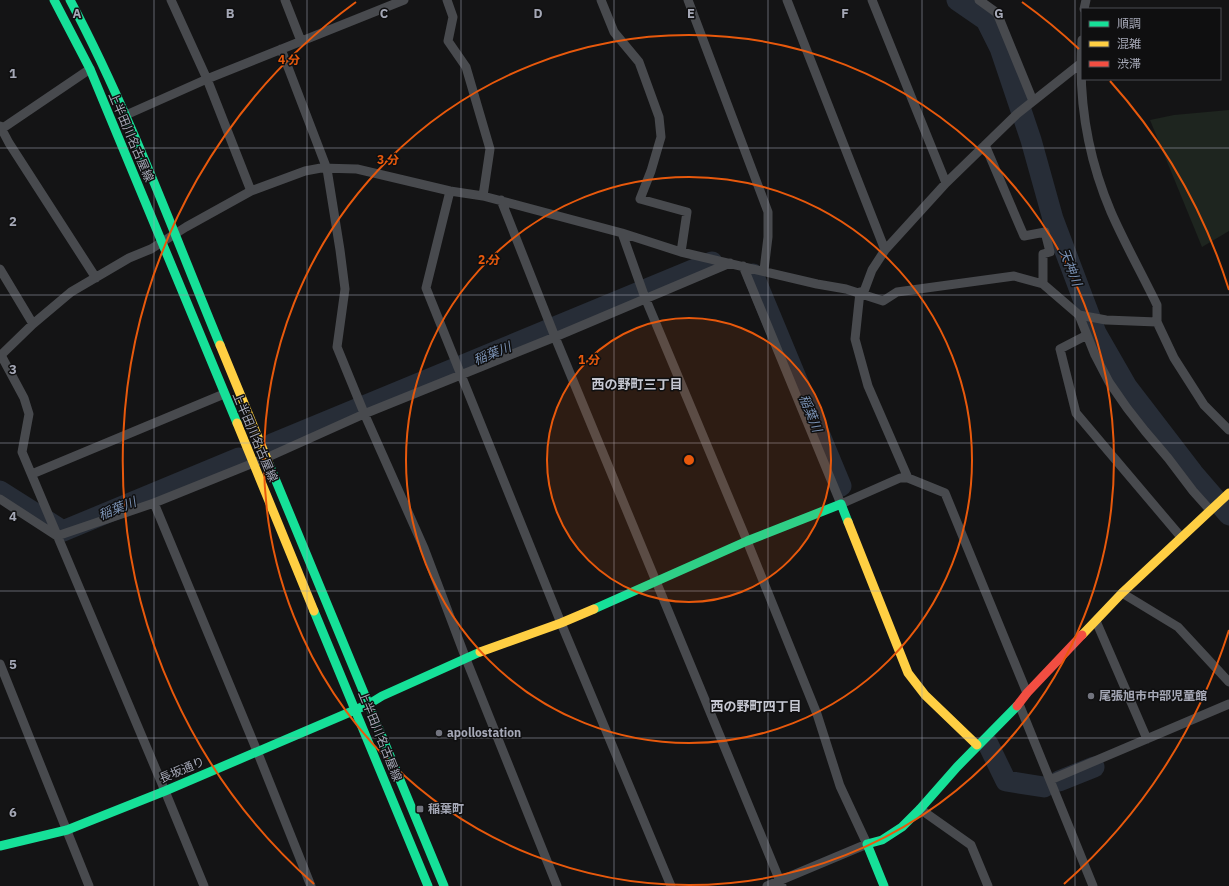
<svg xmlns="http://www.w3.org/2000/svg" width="1229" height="886" font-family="'IBM Plex Sans','Noto Sans JP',sans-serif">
<rect width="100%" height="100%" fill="#141415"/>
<path fill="#1e251f" d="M1229,110V231L1202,247L1150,120L1174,115Z"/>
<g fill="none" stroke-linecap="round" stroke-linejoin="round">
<path stroke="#272d37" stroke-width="21" d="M957,0L986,20L1000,48L1031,140L1053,219L1096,333L1127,387L1193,473L1229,515
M753,274L841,486
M272,444L712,262
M0,491L63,531L239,458
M988,744L1006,781L1044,787
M1059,781L1094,767"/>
<path stroke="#484a4e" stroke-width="9" d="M171,0L207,79L251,191
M285,0L301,41
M447,0L453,17L448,41L466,67L490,149L483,196
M601,0L614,32L639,62L659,117L661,137L651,171L640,199L687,212L681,252
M688,0L768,212V237L764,270
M787,0L885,250
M872,0L946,183
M979,0L997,13L1033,101
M1084,9L1086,0
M1082,40C1078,98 1088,158 1111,212C1125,244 1142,274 1157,305V322L1174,358L1204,405L1229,430
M281,49L327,169L340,250L345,289L337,347L364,413L424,548L466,659L557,886
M126,115L207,79L404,0
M0,126L9,143L96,278
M0,130L90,69
M985,145L1024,236L1045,232L1050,252L1043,254V284
M450,191L426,288L561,623L671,886
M501,200L555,337L782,886
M622,233L644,295L747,541L817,714L840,786L867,844L767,886
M743,266L841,504L900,478H908L945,493L1027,693
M0,269L33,324
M860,292L855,339L868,386L908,478
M863,294L872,270L885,250L946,183L1017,114L1080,64
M1079,315L1106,320L1157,322
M1087,335L1060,349L1076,413L1181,537
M1,355L24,398L29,414L22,452L165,791L204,886
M0,356L33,324L71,292L129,258L151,249L186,227L251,191L305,171L321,168L357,169L450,191L483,196L622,233L681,252L817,284L846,289L883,301L897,292L1014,276L1043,284L1079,315L1095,355L1109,382L1127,408L1145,431L1168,458L1193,491L1210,510
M32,474L224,394
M0,499L57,536
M154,503L257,751L311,886
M57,536L154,503L266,458L364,414L555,337L730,263
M1122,593L1178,627L1229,682
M1096,621L1147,739
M0,664L89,886
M1019,704L1093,886
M1050,780L1229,704
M920,809L971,845L988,886"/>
<path stroke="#16e098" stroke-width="9" d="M54,0L90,69L237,423
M70,0C129,111 172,229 220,345
M269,464L444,886
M594,609L747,541L841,504L848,522
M314,611L428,886
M0,846L67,830L165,791L369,704L382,696L480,652
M884,886L867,844L882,840L902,827L920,809L957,767L1017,706"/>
<path stroke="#ffcf43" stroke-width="9" d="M220,345L269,464
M237,423L314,611
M848,522L908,673L925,695L977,745
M1082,635L1122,593L1229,493
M480,652L561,623L594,609"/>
<path stroke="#f24e42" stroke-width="9" d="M1017,706L1027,693L1082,635"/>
</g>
<path fill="none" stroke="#a5a8b6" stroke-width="1" stroke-opacity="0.55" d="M154,0V886M307,0V886M461,0V886M614,0V886M768,0V886M922,0V886M1075,0V886M0,148H1229M0,295H1229M0,443H1229M0,591H1229M0,738H1229"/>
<circle cx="689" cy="460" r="142" fill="#e8590c" fill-opacity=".12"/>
<g fill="none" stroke="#e8590c" stroke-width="2">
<circle cx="689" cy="460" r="142"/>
<circle cx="689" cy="460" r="283"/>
<circle cx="689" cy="460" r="425"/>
<path d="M1229 630A566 566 0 0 1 1064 884M314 884A566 566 0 0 1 356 2M1022 2A566 566 0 0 1 1079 49M1110 81A566 566 0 0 1 1229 290"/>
</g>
<g fill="#72747e" stroke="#0f0f10" stroke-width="1.5">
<circle cx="1091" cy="696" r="4"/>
<circle cx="439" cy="733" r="4"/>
<rect x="416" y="805" width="8" height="8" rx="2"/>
</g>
<g text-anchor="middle" stroke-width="3" stroke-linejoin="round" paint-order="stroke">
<g font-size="12" fill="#a5a8b6" stroke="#0f0f10">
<text transform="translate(131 137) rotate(67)" y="4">上半田川名古屋線</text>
<text transform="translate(255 437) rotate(67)" y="4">上半田川名古屋線</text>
<text transform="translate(380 736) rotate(68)" y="4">上半田川名古屋線</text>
<text transform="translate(182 770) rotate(-23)" y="4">長坂通り</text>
</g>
<g font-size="12" font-weight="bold" fill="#a5a8b6" stroke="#0f0f10" text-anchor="start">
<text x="1099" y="700">尾張旭市中部児童館</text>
<text x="447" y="737">apollostation</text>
<text x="428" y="813">稲葉町</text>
</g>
<g font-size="13" font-style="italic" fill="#7a91b3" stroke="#0f0f10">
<text transform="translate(1071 267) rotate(69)" y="5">天神川</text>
<text transform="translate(492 353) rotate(-22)" y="5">稲葉川</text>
<text transform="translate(811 413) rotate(68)" y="5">稲葉川</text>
<text transform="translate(117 508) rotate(-22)" y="5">稲葉川</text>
</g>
<g font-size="13" font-weight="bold" fill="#c6c8d2" stroke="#0f0f10">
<text x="637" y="389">西の野町三丁目</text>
<text x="756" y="711">西の野町四丁目</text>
</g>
</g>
<g font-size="13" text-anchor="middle" font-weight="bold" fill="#a5a8b6" stroke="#0f0f10" stroke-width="3" stroke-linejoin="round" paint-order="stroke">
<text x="77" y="18">A</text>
<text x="230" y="18">B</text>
<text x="384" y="18">C</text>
<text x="538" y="18">D</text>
<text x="691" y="18">E</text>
<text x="845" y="18">F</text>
<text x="999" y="18">G</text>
<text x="13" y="78">1</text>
<text x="13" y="226">2</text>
<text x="13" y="374">3</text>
<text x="13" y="521">4</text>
<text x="13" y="669">5</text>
<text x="13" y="817">6</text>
</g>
<circle cx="689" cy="460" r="6" fill="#e8590c" stroke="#0f0f10" stroke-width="2"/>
<g font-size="12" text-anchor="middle" font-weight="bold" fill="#e8590c" stroke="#0f0f10" stroke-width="3" stroke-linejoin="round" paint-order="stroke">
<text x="289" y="64">4 分</text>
<text x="388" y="164">3 分</text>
<text x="489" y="264">2 分</text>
<text x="589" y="364">1 分</text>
</g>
<rect x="1081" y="8" width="140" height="72" fill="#0f0f10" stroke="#4b4c52"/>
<rect x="1089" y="21" width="20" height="6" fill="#16e098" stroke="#4b4c52"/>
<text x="1117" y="28" font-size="12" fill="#a5a8b6">順調</text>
<rect x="1089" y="41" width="20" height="6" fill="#ffcf43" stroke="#4b4c52"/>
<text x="1117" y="48" font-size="12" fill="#a5a8b6">混雑</text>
<rect x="1089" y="61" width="20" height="6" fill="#f24e42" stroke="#4b4c52"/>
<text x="1117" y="68" font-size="12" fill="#a5a8b6">渋滞</text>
</svg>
